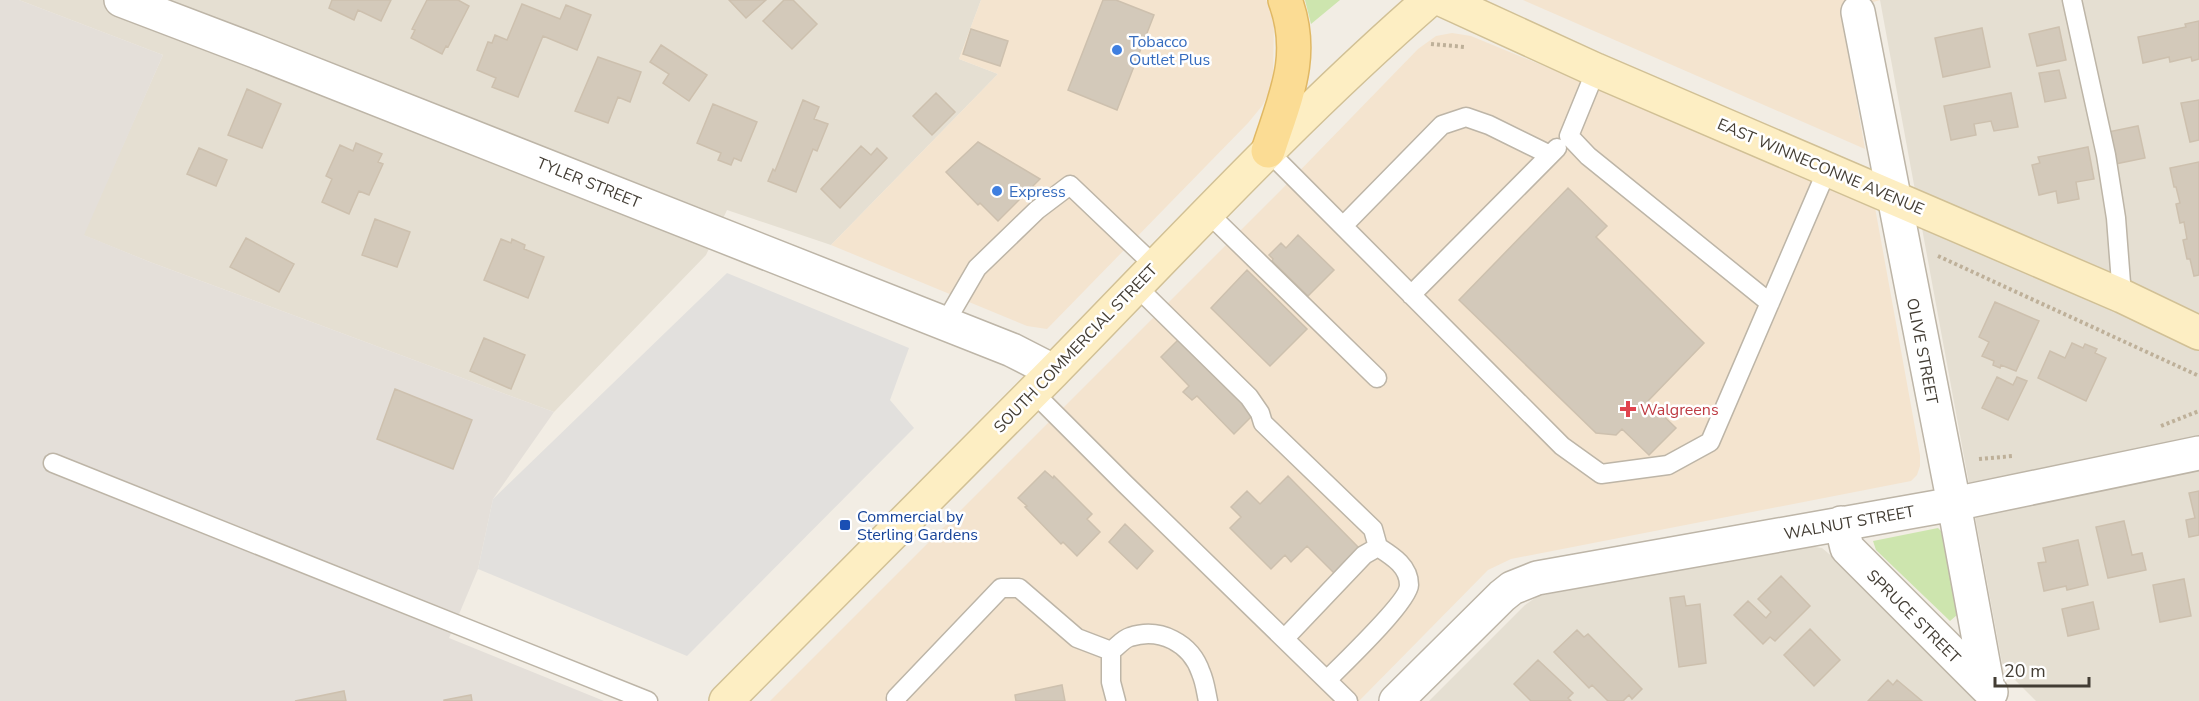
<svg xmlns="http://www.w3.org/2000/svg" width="2199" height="701" font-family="'Nunito Sans',sans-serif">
<rect width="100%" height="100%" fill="#f2ede4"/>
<path fill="#e5dfd2" d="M19,0H981L959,59L998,74L831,245L727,210L706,255L554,412L150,262L83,235L163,55Z
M1880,0H2199V701H2036L2009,674L2002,663Z
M1809,546L1822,548L1834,558L1979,701H1429L1525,605L1538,596Z"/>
<path fill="#f4e4cf" d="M981,0H1266L1274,18L1273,78L1270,91L1262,106L1248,123L1047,329L1027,326L831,245L998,74L959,59Z
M1523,0H1880L1841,12L1865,149Z
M1452,33L1471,36L1874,202L1920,455V466L1917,475L1911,481L1511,559L1488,570L1359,701H770L1282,189L1418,49L1436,36Z"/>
<path fill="#e4dfd9" d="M0,0H19L163,55L84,235L150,262L554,412L493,499L478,569L449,638L604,701H0Z"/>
<path fill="#cde5ae" d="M1305,0H1340L1311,24Z
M1938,528L1941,531L1957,608V615L1950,621L1876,550L1873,541Z"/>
<path fill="#e2e0dd" d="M727,273L909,348L890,400L914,428L687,656L478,569L493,499Z"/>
<path fill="#d3c9ba" stroke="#cdc0ae" stroke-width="1.5" d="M332,0H391L381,21L358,10L354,20L329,8Z
M427,0H458L469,6L448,47L446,46L442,54L411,38L415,30L412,29Z
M729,0H766L746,18Z
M784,0H793L817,24L792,49L763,21Z
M1103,0H1116L1154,15L1117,110L1068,90Z
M522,4L560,19L566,5L591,15L577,50L543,36L518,97L492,87L496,78L477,70L488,42L492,43L495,35L507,40Z
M2199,21V59L2192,61L2191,57L2170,62L2169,57L2143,63L2138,37L2186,27L2185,24Z
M2059,27L2066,60L2037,66L2029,34Z
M1982,28L1990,67L1943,77L1935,38Z
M971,29L1008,41L1000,66L963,54Z
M661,45L707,75L689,101L663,83L669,74L650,62Z
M598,57L641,72L630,102L618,97L608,123L575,111Z
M2059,70L2066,98L2045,102L2039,73Z
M247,89L281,104L262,148L228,135Z
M936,93L955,112L932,135L913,116Z
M2011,93L2018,127L1994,131L1991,121L1974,124L1976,135L1951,140L1944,106Z
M803,100L819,107L814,119L828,124L817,151L813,149L796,192L768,181L773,169L775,171Z
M2199,100V140L2190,142L2181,103Z
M713,104L757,122L741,161L734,158L731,165L718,160L721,153L697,143Z
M2138,126L2145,158L2115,164L2108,132Z
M978,142L1040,179L998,221L980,203L978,205L946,172Z
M356,143L382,154L378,162L383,164L369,195L359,191L349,214L322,202L332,179L326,176L340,145L353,151Z
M861,146L871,155L877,148L887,158L840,208L821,189Z
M2088,147L2094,179L2076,182L2079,199L2058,203L2056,191L2039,195L2032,165L2040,163L2038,157Z
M199,148L227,160L216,186L187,174Z
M2199,162V275L2194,276L2190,259H2187L2183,240L2187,239L2184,222L2180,223L2176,204L2180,203L2176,187H2174L2170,168Z
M1568,188L1607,226L1596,237L1704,343L1648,401L1676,428L1649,455L1622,429L1616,435L1596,433L1459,300Z
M375,219L410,232L397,267L362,255Z
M1298,235L1334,270L1308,296L1272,261L1273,259L1269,255L1281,243L1286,248Z
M246,238L294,264L279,292L230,267Z
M501,239L511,243L512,239L525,245L524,249L544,257L528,298L484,280Z
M1247,270L1307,329L1270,366L1211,308Z
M1995,302L2039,321L2016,371L2001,365L2000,368L1993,365L1994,361L1982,356L1989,342L1979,337Z
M1181,337L1253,415L1234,434L1197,396L1192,400L1183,392L1189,386L1161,357Z
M484,338L525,355L511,389L470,371Z
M2072,343L2083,348L2085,344L2097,349L2095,353L2106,358L2086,401L2038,378L2050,351L2065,358Z
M1997,377L2013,385L2017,377L2027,381L2008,420L1982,408Z
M395,389L472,420L453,469L377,439Z
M1045,471L1053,478L1054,476L1092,514L1087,519L1100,532L1077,556L1063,542L1061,544L1025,507L1027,506L1018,498Z
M1288,476L1361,550L1336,575L1307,546L1291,562L1285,555L1271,569L1230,528L1241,517L1231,507L1247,491L1260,504Z
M2199,491V535L2189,537L2186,520L2195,518L2189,493Z
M2124,521L2132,555L2142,553L2146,570L2108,578L2096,527Z
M1125,524L1153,551L1137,569L1109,542Z
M2078,540L2088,585L2067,590L2066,586L2044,591L2038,563L2046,562L2043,548Z
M1781,576L1810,606L1775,641L1770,637L1763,644L1734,615L1748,601L1766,618L1771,612L1758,599Z
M2184,579L2191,616L2160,622L2153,585Z
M1684,596L1686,606L1700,604L1706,663L1679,667L1670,598Z
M2093,602L2099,629L2068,636L2062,609Z
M1810,629L1840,660L1814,686L1784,655Z
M1577,630L1584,637L1588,634L1642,689L1632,699L1629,695L1623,701H1608L1592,685L1589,688L1554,652Z
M1538,660L1573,693L1568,698L1571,701H1531L1514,684Z
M1888,680L1893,685L1897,680L1922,701H1868Z
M1062,685L1065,701H1016L1015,695Z
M344,691L346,701H295Z
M471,695L472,701H444V700Z"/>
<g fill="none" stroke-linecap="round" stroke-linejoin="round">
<defs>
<path id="lane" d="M2072,0L2106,155L2116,218L2122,296
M1596,70L1569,136L1588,156L1770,303
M1268,151L1562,446L1601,474L1668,465L1710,442L1827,170
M1207,212L1377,378
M1343,226L1442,125L1466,117L1489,125L1550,155
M1136,286L1249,397L1260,413L1263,423L1373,529L1378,547
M1411,295L1557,148
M945,323L977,268L1037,210L1070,185L1155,266
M1033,392L1124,483L1348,701
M53,463L648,701
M1285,638L1364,555L1378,547C1392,556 1409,566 1409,585C1409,601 1342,665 1327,680
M896,698L1001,588H1019L1077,638L1111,651
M1116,701L1111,682V651C1117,647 1123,639 1130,637C1160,627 1191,643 1201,673C1205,682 1206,692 1208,701"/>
<path id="street" d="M121,0L255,51L1012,350L1053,371
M1858,12L1954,504L1988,689
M1841,523L1847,548L1991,692
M1396,701L1502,596L1512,588L1537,578L1954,504L2199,453"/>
<path id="secondary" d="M1443,0L1596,70L2122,296L2199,333
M726,701C835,591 945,482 1053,372C1177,245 1296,116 1429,0"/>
<path id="primary" d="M1268,151C1285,98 1306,56 1285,0"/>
</defs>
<use href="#lane" stroke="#bdb5a7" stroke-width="21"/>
<use href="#street" stroke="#bdb5a7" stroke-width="36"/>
<use href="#secondary" stroke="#d1c095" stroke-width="36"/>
<use href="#primary" stroke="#e0b864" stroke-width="36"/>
<path stroke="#beb099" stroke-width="4" stroke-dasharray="3 3" stroke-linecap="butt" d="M1431,44L1465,47
M1938,256L2199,376
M2161,426L2199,411
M1979,459L2013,456"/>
<use href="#lane" stroke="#fff" stroke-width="18"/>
<use href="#street" stroke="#fff" stroke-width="33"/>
<use href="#secondary" stroke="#fdeec3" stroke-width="33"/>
<use href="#primary" stroke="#fbdc94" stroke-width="33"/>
</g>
<g fill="#3f7fe0" stroke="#fff" stroke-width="2">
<circle cx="1117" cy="50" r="6"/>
<circle cx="997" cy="191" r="6"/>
</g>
<path fill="#e0444e" stroke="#fff" stroke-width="2" d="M1625 400h6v6h6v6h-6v6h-6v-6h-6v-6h6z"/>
<rect fill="#1a4fb4" stroke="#fff" stroke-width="2" x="839" y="519" width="12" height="12" rx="3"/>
<g text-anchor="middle" stroke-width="5" stroke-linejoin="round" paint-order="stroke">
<g font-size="16" fill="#366cbe" stroke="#fff" text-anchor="start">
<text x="1129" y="47">Tobacco<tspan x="1129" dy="18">Outlet Plus</tspan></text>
<text x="1009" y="197">Express</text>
</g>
<g font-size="16" fill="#433d34" stroke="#fff">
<text transform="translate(1821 166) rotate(23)" y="6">EAST WINNECONNE AVENUE</text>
<text transform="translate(589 182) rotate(22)" y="6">TYLER STREET</text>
<text transform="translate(1075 348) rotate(-46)" y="6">SOUTH COMMERCIAL STREET</text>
<text transform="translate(1923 351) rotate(79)" y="6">OLIVE STREET</text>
<text transform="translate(1849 522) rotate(-10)" y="6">WALNUT STREET</text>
<text transform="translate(1914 616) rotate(45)" y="6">SPRUCE STREET</text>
</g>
<g font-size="16" fill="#be3a42" stroke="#fff" text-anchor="start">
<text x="1640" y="415">Walgreens</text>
</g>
<g font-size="16" fill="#164399" stroke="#fff" text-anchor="start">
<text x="857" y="522">Commercial by<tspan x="857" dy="18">Sterling Gardens</tspan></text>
</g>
</g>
<path d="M1995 677v9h94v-9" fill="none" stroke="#433d34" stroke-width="3"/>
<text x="2004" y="677" font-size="18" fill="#433d34" stroke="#ffffff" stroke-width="4.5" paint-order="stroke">20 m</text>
</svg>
